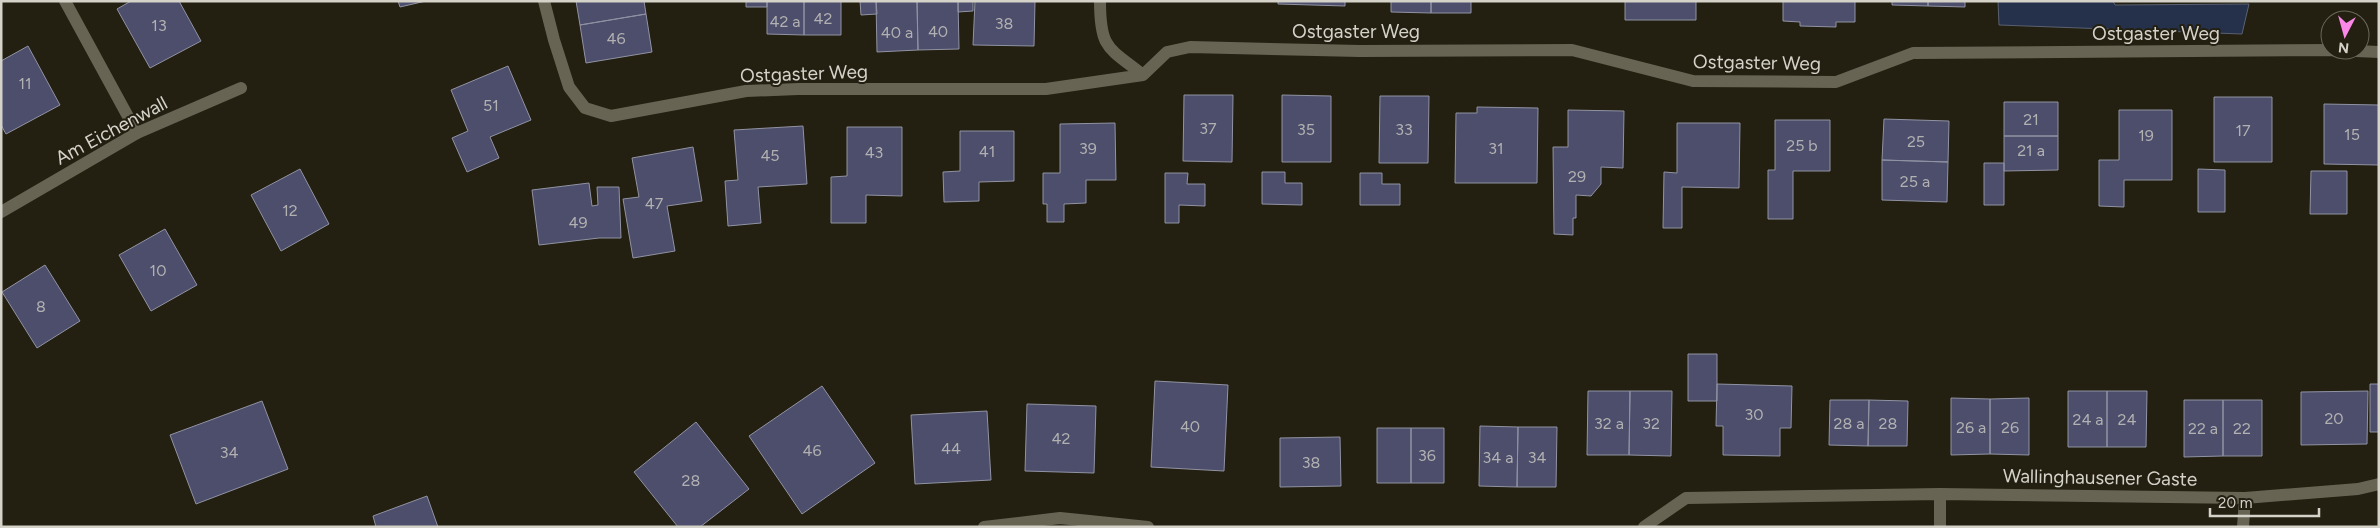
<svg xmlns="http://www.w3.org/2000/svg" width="2380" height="528" font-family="Figtree,sans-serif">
<rect width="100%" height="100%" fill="#231f11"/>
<path fill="#25314a" stroke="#5a6170" d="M1998,1H2113L2115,5L2249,4L2242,34L1999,25Z"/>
<path fill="#4c4e6b" stroke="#9193a3" d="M131,1H179L201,41L150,68L117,9Z
M398,1H426L400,7Z
M576,1H644L646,14L580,25Z
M746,1H767V7H746Z
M767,1H804V35L767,34Z
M804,1H841V35H804Z
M860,1H876L877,14L861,15Z
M876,1H917L918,50L877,52Z
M917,1H958L959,49L918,50Z
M958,1H973V11L958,12Z
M975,1H1035L1034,46L973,45Z
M1278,1H1345V6L1278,4Z
M1391,1H1431V13L1391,12Z
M1431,1H1471V13H1431Z
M1625,1H1696V20H1625Z
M1783,1H1855V22H1836V27L1800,26V22L1783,21Z
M1892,1H1928V6L1892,5Z
M1928,1H1965V7L1928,6Z
M646,14L652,52L586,63L580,25Z
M28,46L60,105L6,134L1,125V61Z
M508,66L531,120L490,137L499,158L467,172L452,138L468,131L451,90Z
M1184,95H1233L1232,162L1183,161Z
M1282,95L1331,96V162H1282Z
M1380,96H1429L1428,163H1379Z
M2214,97H2272V162H2214Z
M2004,102H2058V136H2004Z
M2324,104L2379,105V165L2324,164Z
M1477,107L1538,108L1537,183H1455L1456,113H1477Z
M1568,110L1624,111L1623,168L1601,167V184L1591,196L1576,195V218H1573V235L1554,234L1553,147H1568Z
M2119,110H2172V180H2124V207L2099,206V160H2119Z
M1884,119L1949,121L1948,162L1882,160Z
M1775,120H1830V171H1793V219H1768V170H1775Z
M1115,123L1116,180H1086V203L1064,204V222H1047V204H1043V173H1060V124Z
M1677,123H1740L1739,188L1682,187V228H1663L1664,172L1677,173Z
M803,126L807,184L758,187L761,223L728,226L725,181L738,180L734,130Z
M847,127H902V196L866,195V223H831V177L847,176Z
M960,131H1014V181L979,182V201L944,202L943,172L960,171Z
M2004,136H2058V170L2004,171Z
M693,147L702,201L667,206L675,251L633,258L623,199L639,197L632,158Z
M1882,160L1948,162L1947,202L1882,200Z
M1984,163H2004V205H1984Z
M300,169L329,224L281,251L251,195Z
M2198,169L2225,170V212H2198Z
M2311,171H2347V214H2310Z
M1262,172H1285V183H1302V205L1262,204Z
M1165,173H1188L1187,184H1205V206L1179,205V223H1165Z
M1360,173H1382V184H1400V205H1360Z
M589,183L592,206L598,205L597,187H619L621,238H599L539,245L532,190Z
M165,229L197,285L151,311L119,255Z
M45,265L80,321L37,348L2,292Z
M1688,354H1717V401H1688Z
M1155,381L1228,385L1224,471L1151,467Z
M1717,384L1792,386L1791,428H1780V456L1723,455V426H1716Z
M2370,384H2379V432H2370Z
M822,386L875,463L802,514L749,436Z
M1588,391H1630L1629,455H1587Z
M1630,391H1672L1671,456L1629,455Z
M2068,391H2107V447H2068Z
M2107,391H2147L2146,447H2107Z
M2368,391L2367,444L2301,445V392Z
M1951,398L1990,399V454L1951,455Z
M2029,398V455L1990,454V399Z
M1830,400H1869L1868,446L1829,445Z
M1869,400L1908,401L1907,446H1868Z
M2184,400H2223V456L2184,457Z
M2223,400H2262V456H2223Z
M262,401L288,469L196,504L170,435Z
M1027,404L1096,406L1094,473L1025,471Z
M987,411L991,480L915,484L911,415Z
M696,422L749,489L700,527H678L634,472Z
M1480,426L1518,427L1517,487L1479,486Z
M1518,427H1557L1556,487H1517Z
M1377,428H1411V483H1377Z
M1411,428H1444V483H1411Z
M1340,437L1341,486L1280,487V438Z
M427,496L438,527H376L373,516Z"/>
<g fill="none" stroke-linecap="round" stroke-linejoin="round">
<path stroke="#686454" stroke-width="12" d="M65,1L137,133"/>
<path stroke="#686454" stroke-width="12" d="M544,1L554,40L569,87L585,108L611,116L746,91L798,89H1046L1143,75L1167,52L1190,47L1360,51L1572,50L1693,81L1836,82L1913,53L2332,50L2379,52
M1100,1C1100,49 1108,47 1143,75
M1,212L137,133L241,88
M1940,494V527
M984,527L1060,518L1148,527
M1644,527L1686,498L1940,494L2245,498L2358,489L2379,484
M2243,527L2245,498"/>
</g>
<g text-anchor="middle" stroke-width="4" stroke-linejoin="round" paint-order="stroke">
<g font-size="16" fill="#b2b1b2">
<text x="823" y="24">42</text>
<text x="785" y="27">42 a</text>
<text x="1004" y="29">38</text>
<text x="159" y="31">13</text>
<text x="938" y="37">40</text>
<text x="897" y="38">40 a</text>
<text x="616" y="44">46</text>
<text x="25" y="89">11</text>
<text x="491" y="111">51</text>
<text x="2031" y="125">21</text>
<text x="1208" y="134">37</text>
<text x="1306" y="135">35</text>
<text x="1404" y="135">33</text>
<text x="2243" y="136">17</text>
<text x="2352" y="140">15</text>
<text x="2146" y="141">19</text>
<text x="1916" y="147">25</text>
<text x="1802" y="151">25 b</text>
<text x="1088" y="154">39</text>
<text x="1496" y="154">31</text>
<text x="2031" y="156">21 a</text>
<text x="987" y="157">41</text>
<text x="874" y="158">43</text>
<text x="770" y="161">45</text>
<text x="1577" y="182">29</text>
<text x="1915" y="187">25 a</text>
<text x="654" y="209">47</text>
<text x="290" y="216">12</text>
<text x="578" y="228">49</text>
<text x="158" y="276">10</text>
<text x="41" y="312">8</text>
<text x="1754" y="420">30</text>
<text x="2334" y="424">20</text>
<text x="2088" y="425">24 a</text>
<text x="2127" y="425">24</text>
<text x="1609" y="429">32 a</text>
<text x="1651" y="429">32</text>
<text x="1849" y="429">28 a</text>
<text x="1888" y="429">28</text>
<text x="1190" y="432">40</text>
<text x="1971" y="433">26 a</text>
<text x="2010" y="433">26</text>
<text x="2203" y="434">22 a</text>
<text x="2242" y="434">22</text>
<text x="1061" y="444">42</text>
<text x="951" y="454">44</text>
<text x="812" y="456">46</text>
<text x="229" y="458">34</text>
<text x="1427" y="461">36</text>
<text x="1498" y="463">34 a</text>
<text x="1537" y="463">34</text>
<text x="1311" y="468">38</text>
<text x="691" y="486">28</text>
</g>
<g font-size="19" fill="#d4d2c9" stroke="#231f11">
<text x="1356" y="38">Ostgaster Weg</text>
<text x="2156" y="40">Ostgaster Weg</text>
<text transform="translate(1757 62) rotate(1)" y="7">Ostgaster Weg</text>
<text transform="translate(804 73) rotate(-2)" y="7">Ostgaster Weg</text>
<text transform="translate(111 130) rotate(-28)" y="7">Am Eichenwall</text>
<text transform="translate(2100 477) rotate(1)" y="7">Wallinghausener Gaste</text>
</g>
</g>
<rect width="2380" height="528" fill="none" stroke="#d4d2c9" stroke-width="5"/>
<g transform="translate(2345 35) rotate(186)"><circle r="24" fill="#231f11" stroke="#6a675b"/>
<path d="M0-4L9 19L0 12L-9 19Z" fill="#fb87e6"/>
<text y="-8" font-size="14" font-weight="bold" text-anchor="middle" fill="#d4d2c9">N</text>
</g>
<path d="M2210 508v8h109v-8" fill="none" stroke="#d4d2c9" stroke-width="2.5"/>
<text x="2218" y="508" font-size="15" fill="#d4d2c9" stroke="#231f11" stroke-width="4" paint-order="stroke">20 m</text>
</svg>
